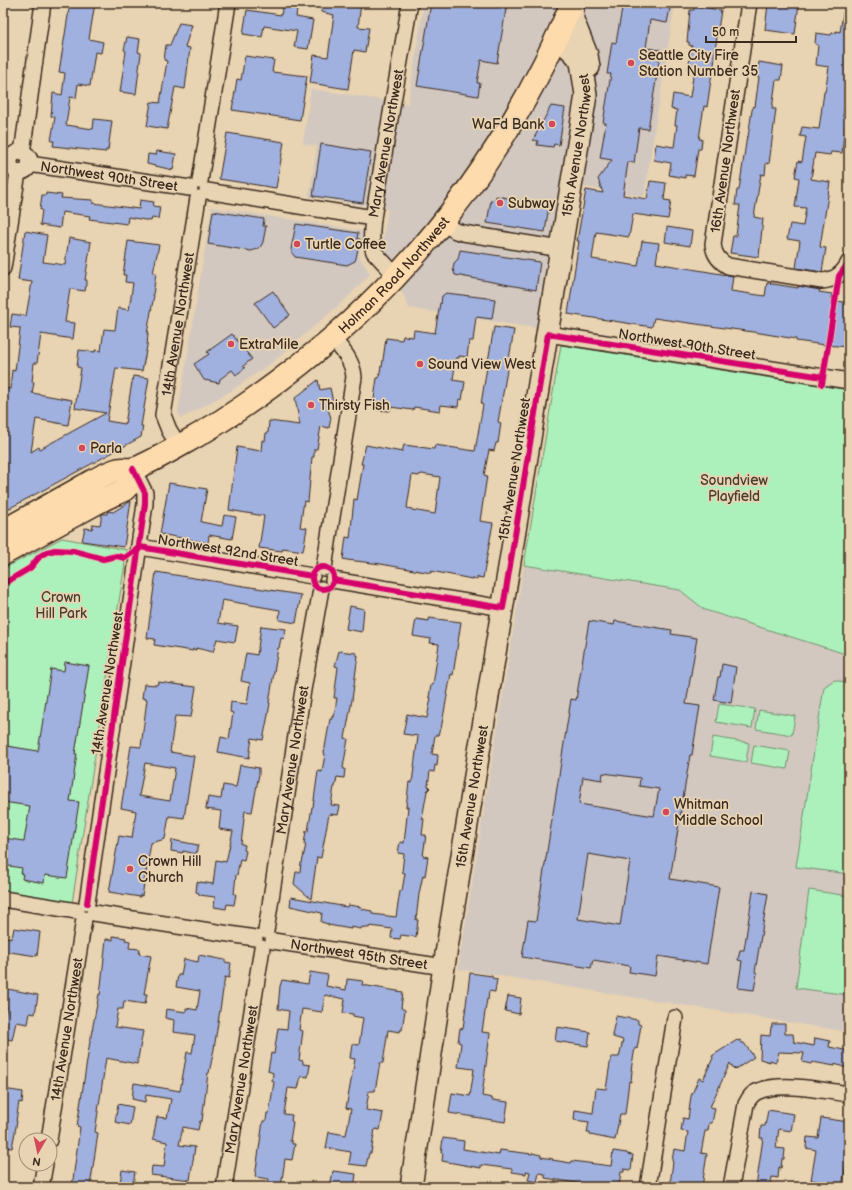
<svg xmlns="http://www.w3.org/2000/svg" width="852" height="1190" font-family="'Balsamiq Sans',sans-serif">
<rect width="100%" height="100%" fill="#e8d3b2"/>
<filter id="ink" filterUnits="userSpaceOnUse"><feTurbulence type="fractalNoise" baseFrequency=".025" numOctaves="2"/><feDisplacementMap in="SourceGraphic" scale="8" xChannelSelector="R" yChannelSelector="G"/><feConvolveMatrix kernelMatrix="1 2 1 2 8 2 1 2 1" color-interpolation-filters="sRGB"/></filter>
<g filter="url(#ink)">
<path fill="#d2c8c0" d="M424,3H675L644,196L571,185L548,330L409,308L382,245L388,209L309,197L317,146L303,144L311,89L408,104Z
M212,207L363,231L359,256L370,274L349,296L273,362L229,392L182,418L178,413Z
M524,565L680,590L705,610L849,655V1032L458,969Z"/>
<path fill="#acf1bc" stroke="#748e6d" d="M561,345L849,390V655L705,610L680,590L524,565Z
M62,538L127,550L72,903L3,892V569Z
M834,680L849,683V874L796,867L824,687Z
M719,704L755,709L752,728L716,722Z
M759,710L795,716L792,735L756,729Z
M713,737L749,743L746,762L710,756Z
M754,745L790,751L787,769L751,763Z
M809,890L849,896V995L796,988Z"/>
<path fill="#a0b0df" stroke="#3b2a1e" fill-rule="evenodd" d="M70,3H95L89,39L103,42L101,53L95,52L90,86L78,84L76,98L70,97L66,125L93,129L94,119L112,121L108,150H106V152L53,146L54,141H51L55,117L51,116L53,93L62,95L65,73L59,72Z
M283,3H298L296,17L313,20L308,49L294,47L297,31L264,26L262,37L243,34L247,10L281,15Z
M322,3H361L358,27L369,28L365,52L354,50L348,89L310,83L314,55L328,57L334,15L321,12Z
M431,3H507L497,63L481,60L477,83H480L478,96L417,86Z
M623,3H671L667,23L650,20L646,48L661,50L648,129L639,128L634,163L628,162L623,195L647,199L650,181L666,183L664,200L671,201L668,219L633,214L629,237L596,232L592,259L638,266L642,241L659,243L656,263L733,276L731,291L765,296L767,283L798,288V286L820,290L819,292L832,294L831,300L849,303V347L825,345L796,341V339L760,333L654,318L652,327L568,314L579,241H577L586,190L603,193L598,179L612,160L600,158L606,123H603L611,74H607L612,42L616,43Z
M768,3H799L795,34L765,30Z
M694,6L721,10L714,57H715L713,73H712L707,107L704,106L699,139H702L701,149H698L694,176L685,175V178L669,175L671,163L654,160L656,144L674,147L677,125H675L677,110L671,109L673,94L690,97L694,70L688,69L692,46L689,45V42H687L690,10H694Z
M844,7H849V91H847L843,117L846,118L842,153L831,152L830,155L815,153L811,179L830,182L820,247L826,248L822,272L796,268L800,241L787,239L790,224L803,226L806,208L795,207L799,178L795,177L798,161L802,162L806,137L800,136L802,127L819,129L824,92H825L829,67L816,65L818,45L815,44L816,33L831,35L832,33H836V31L840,32Z
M179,23L192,25L185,47L190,48L185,89L175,87L167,129L147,126L151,102L160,103L167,61L164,60L166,45H170Z
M127,37L140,39L138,52L141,53L136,94L120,92L126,51L124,50Z
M245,56L274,60L272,72L307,76L300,120L232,110L237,79L241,80Z
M759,62L783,66L781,80H776L772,109H776L769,164L766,163L765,175L761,174L754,217L763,219L759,257L730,253L733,236H736L740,205H735L737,190H739L747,136L748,137L752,110L754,106L755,107L759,77H757Z
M551,106L565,108L559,145L554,144L553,147L537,145L538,141L533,140Z
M227,133L284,142L276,188L219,179Z
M321,144L371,152L363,203L313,196Z
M157,151L176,154L173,170L147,164L148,154L156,155Z
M46,193L62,195L61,198L93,200V203L139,209L140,200L154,202L153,206L160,207L158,219L152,218L151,221L128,217L127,224L89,219L90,216L62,212L60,228L40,225L42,210L40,209L42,195H46Z
M496,196L549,205L545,232L487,223L491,200L496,199Z
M213,211L264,219L263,226H266L263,242L261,246L258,249L251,251L208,244Z
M296,224L358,233L357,239H360L356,258L355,261L347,265L295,257L292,253L291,249Z
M667,227L692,231L690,246L665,242Z
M25,231L47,235L43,262L65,265L69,238L91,242L85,280H87L85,291L70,289L65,322L75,323L73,339L41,334L37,363H34L32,382H34L32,393L72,400L68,425L36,419L31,452L39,447L40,449L106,413L75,408L81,368L77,367L79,350L95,352V350L101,351L104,329L115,330L118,308L129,310L133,283L125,282L126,275H123L128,241L159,245L153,273H156L153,295H154L147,334H148L147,346L142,371L116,368L107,421L125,424L133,376L149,378L141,426H143L141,437L10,508L3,507V388L10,389L12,370L15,371L20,330V328L10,327L12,314L26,316L32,282L18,280Z
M460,250L540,262L536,290L455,275L453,269L454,263L458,259Z
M273,291L290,315L273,328L255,303Z
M446,293L495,299L492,319L476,317L473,341H469L467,357L459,356V358H456L453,380L465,382L462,400L459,399L458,407L441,405L440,411L414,407L413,410L390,407V411L377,410V407L373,406L377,378H379L381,366L382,367L386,338L402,340L403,336L413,337L414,330L435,333L440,303L441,304L442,296Z
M494,327L514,330L498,422L501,423L498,443H496L494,451L489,450L484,475L487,476L480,521L493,523L483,578L477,577V580L431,571V573L381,564L347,560L343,559L346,537L350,538L354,499L357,500L363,464H361L366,445L402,452L404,445L434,449L435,445L475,451L483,405L481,404L487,367ZM422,474L440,477L435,514L412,510V509L407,508L412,475L419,476V475Z
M232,334L252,359L243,366L245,368L236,375L232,370L220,379L219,383L204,380L194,364L209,354L207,352Z
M318,380L320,390L330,388L333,402L327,406L331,418L329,428L321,426L317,449H314V457H312L308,502L304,501L300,527L307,528L303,551L283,548L282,551L259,548L264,516L229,510L237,447L261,451L262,440L265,441L266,433H268L269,421L300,425L295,398Z
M169,483L207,489L201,522L222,526L224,515L236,517L232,539L209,535L208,543L160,534Z
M131,501L124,547L82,541L85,528L92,529L93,524L100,525L102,514H107L108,511L113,512Z
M156,572L301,595L296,623L279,620L280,610L222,600L218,623L238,626L235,642L217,639L213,652L196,648V650L193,649V651L154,645L155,639L147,638Z
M350,606L364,609L362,632L346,629Z
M429,618L461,622L453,675L451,674L441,729H440L438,735H435L432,754L438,755L437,766L435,765L434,772L430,771L428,786L430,788L427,791L422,819H424L422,835H426L423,856L428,857L425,876L423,875L419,894L416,920H418L416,937L401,935L400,939L391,938L392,929L370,926L369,928L362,927L361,929L351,927V929L328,925V924L321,922L322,913L290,906L291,897L347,907L348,905L362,907L361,909L372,911V914L396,917L400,891H402L405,873L402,872L404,854L398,853L400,842L404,843L408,807H406L409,782L412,783L418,736L403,734L407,714L427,718L431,698L429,697L431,685H433L439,644L430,643L431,639L413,636L416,619L429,621Z
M589,621L614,625L615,621L672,630L671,634L697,638L686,704L700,706L692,755H690L670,879L719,887L707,964L658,956L655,976L629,972L630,966L593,960L591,968L522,957L528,920L536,921L571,699L576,700ZM603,773L640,778L639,786L659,789L654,816L579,804L583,777L602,780ZM588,854L630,861L620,926L578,919Z
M261,626L286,629L284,639L281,638L279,648H278L269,703H270L268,715L263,740L252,738L249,758L218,752L221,737L229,739L233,713L230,712L231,702L247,704L250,683L241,681L246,653L257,655Z
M339,651L356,653V655H358L352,700L345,738L348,739L343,768L345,769L344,778L337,777L335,787H334L331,805L340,806L338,815L329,814L321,858L317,857L311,899L294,884L296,872H300L301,863H302L306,844H304L306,831H308L312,807H313L318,771L322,772L325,754L324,753L330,719H332V716L334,717L337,698H334L338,667L335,666Z
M65,662L89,666L75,754H77L70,801L79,802L67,878L45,875L44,883L22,879L23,874H21L22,868L3,865V838L24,841L30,806L3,802V773L7,746L38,751L51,669L64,671Z
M722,664L736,667L731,703L714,700L718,677H720Z
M158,682L196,687L191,717L175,716L170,752L194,756L184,818L169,816L165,839L151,843L142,896L140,895V897L109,892L119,836L132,838L136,811L121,808L131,746L141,747L147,699L142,698L144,684L157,685ZM145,763L175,768L170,801L139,796Z
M240,765L259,768V774L252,812L245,811L241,844L245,845L244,850L246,851L244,860L240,859L237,875H236L234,894H236L234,905L227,904L226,909L214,907L215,897L199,895V893L196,892L197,882L200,883V882L213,884L216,860L226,862L233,831L219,829L221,811L206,809L208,797L221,799L223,785L236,787Z
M172,840L198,845L196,854L183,851V853L171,851Z
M753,891L768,894L755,972L757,973L754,990L738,988L742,961L738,960L740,950H744Z
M14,928L40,932L37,956L3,951L4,937L12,938Z
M113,936L126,938L125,940L130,941L129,948L140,949L139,954L151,956L144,994H147L145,1004L124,1001L123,1009H118L115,1027L143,1031L137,1064L106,1058L95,1132L98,1133L90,1187H72L80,1127L77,1126L90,1041L99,994L100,995L106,939L113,940Z
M199,955L225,960V962L231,963L229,978L225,977L214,1049L209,1073H208L202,1121H200L198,1130L183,1127L179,1145L195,1147L190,1180L151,1175L152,1166L164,1167L167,1142L153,1139L157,1117L167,1118L171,1099L146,1095L145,1102L132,1099L134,1083L180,1091L187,1052L192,1053L195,1035L173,1032L174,1020L165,1018L166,1009L186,1012V1008L197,1010L200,991L176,987L178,975H181L184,959L198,962Z
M310,972L328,975L326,986L346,990L347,979L363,981L362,985L403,992L401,1008L405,1010L402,1030H400V1032L388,1030L383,1063H380L375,1091H369L366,1110L383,1113L380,1130L375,1129L371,1153H369L366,1166L349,1164L351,1152L326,1148L329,1132L346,1135L351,1109L346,1108L355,1059L350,1058L352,1044L359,1045L363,1018L353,1016V1014L343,1013L345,999L325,995L322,1012L302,1009L299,1030L303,1031L299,1060L303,1061V1064L310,1065L308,1077L301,1076L298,1089L288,1088L284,1114L292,1115L291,1121L293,1122L290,1141H292V1144H295L292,1160L285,1159L281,1187H267L269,1179L255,1177L263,1121H266L267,1113H269L274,1082L272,1081L273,1073L268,1071L271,1053L274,1054L278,1028L287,1029L289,1011L278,1009L280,986L282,980L308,984Z
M470,973L492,976V978L497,979L495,992L489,991L488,1000L487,999L482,1032L490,1033L482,1096L492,1098V1100L508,1102L505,1122L449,1113L452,1093L470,1096L474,1069L458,1067L461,1043L458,1042L460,1028L463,1029Z
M3,988L38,995L35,1014L30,1013L28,1024L16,1022L12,1040L3,1038V1025L7,1007L3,1006Z
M508,996L521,998L519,1014L505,1011Z
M616,1016L638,1020V1024L641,1025L637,1049L635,1048L631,1070H632L631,1082L629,1081L625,1114H620L615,1140L590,1135V1133H587L589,1122L574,1120L575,1110L593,1113L596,1088L606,1089L611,1057H619L623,1040L613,1037L614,1035H612Z
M772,1024H785V1034H793L794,1042L814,1046L815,1038L830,1041L829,1047L849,1051V1069L835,1064V1066L812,1062L811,1064L802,1062L804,1053L779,1052L776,1062L770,1060V1062L760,1059L761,1035L770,1036L771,1027H772Z
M557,1027L590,1032L588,1046L555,1041Z
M737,1040L738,1041L740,1040L742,1043H744L754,1057L736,1069L735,1068L734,1069L730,1063L710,1107L715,1108L712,1123H709L708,1131H705L701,1153L707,1154L702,1187H679V1186L670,1184L673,1162L672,1161L674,1149L685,1151L688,1132L681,1131L683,1118L688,1119L691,1096L699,1078L703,1080L713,1058L712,1056Z
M3,1089L23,1092L22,1103L19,1102L16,1121H17L12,1148L3,1147Z
M118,1104L133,1107L130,1125L115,1122Z
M768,1110L794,1114L791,1131L779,1129L776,1148L785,1149L784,1159H782L781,1168L779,1167L778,1178L772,1177L770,1187H756L763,1138H760L761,1126H765Z
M821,1118L849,1122V1145L842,1187L817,1184L818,1181L811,1180L816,1150L806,1148L807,1137L818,1138Z
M443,1138L464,1141L463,1149L499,1155L500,1150L532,1154V1153L541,1155V1157L553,1159L552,1160L571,1163L572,1161L611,1166L613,1151L627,1153V1154L633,1155L631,1170L624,1169V1172H621L619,1187H602L545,1178V1174L539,1173L537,1182L528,1180L530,1172L526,1171V1174L512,1172V1169L481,1165V1168L442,1161L443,1153H441Z
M122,1170L135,1172L133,1185L120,1183Z
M333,1171L356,1174L354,1187H330Z"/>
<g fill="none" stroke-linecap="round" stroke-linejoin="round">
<defs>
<g id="street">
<path d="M749,3L713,244C714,255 719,261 728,266L822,281C835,280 843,274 849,262"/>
<circle cx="20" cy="162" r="10"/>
<path d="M22,153L43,3"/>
<path id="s1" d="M29,164L190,188"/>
<path d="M200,181L228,3"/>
<path d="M207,191L373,218"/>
<path d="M443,223L456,231L463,233L561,249"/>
<path d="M3,268L18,172"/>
<path id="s2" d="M397,277L374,252C370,242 372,229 373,218L410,3"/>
<path d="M548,334L849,381"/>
<path id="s3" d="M179,446L169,430L163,415L198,198"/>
<path d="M140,547L312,576"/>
<path d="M324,568L354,377C353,361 342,349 332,338"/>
<path d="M333,580L503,608"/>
<path d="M3,899L77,911"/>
<path d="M87,903L145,504V493L133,469"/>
<path d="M94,913L255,938"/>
<path id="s4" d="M266,931L303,690L321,589"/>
<path id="s5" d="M273,941L444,967"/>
<path id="s6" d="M49,1140L84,919"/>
<path d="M41,1187L45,1164"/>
<path id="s7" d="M224,1187L262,948"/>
<path d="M648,1187L675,1018"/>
<path d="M731,1187L746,1104C749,1098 752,1093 759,1091C781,1081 825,1091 849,1094"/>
</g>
<g id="secondary">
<path d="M573,3V20L587,55L589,67"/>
<path id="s8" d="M411,1187L445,960L586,95L581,62L576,55L557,37"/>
</g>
<g id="primary">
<path id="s9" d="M3,531C26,518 50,505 73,492C87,484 101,475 116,470C121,468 127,470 132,469C140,468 170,451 179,446C214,427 248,404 280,380C412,281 508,155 572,3"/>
<path d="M3,554L104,499L124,490L129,485L133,469"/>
</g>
</defs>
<use href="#street" stroke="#3b2a1e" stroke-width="18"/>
<use href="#secondary" stroke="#3b2a1e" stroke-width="24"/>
<use href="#primary" stroke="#3b2a1e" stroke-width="25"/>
<use href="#street" stroke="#e8d3b2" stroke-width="15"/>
<use href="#secondary" stroke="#e8d3b2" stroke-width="21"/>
<use href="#primary" stroke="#fedbac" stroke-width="22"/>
<defs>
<path id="cycleway" d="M822,384L839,276L849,262
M140,547L312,576
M312 578a11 11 0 1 1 22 0a11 11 0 1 1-22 0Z
M333,580L503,608L548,334L823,377
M3,584L30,568L40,556L47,552L55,550L73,551L103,559L117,556L125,558L140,547
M87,903L145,504V493L133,469"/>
</defs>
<use href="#cycleway" stroke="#e8d3b2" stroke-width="8"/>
<use href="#cycleway" stroke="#d6006c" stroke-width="6"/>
</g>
</g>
<g fill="#d1495b" stroke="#e8d3b2" stroke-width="1.5">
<circle cx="631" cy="63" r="4"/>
<circle cx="552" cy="124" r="4"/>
<circle cx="500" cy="203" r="4"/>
<circle cx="297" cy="244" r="4"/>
<circle cx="231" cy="344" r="4"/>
<circle cx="420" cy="364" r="4"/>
<circle cx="311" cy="405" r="4"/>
<circle cx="82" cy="448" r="4"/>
<circle cx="666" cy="812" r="4"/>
<circle cx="130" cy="869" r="4"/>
</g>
<g text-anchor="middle" stroke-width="3.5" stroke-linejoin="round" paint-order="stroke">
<g font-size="14" fill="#3b2a1e" stroke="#e8d3b2" text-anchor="start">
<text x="639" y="60">Seattle City Fire<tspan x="639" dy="16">Station Number 35</tspan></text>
<text x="544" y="129" text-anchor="end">WaFd Bank</text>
<text x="508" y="208">Subway</text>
<text x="305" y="249">Turtle Coffee</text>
<text x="239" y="349">ExtraMile</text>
<text x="428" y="369">Sound View West</text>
<text x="319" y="410">Thirsty Fish</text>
<text x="90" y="453">Parla</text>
<text x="674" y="809">Whitman<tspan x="674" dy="16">Middle School</tspan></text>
<text x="138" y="866">Crown Hill<tspan x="138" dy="16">Church</tspan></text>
</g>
<g font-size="14" fill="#3b2a1e" stroke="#e8d3b2">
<text dy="5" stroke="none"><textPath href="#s2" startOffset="144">Mary Avenue Northwest</textPath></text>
<text dy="5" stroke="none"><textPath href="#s8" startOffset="1055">15th Avenue Northwest</textPath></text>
<text transform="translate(725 161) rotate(-82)" y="5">16th Avenue Northwest</text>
<text dy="5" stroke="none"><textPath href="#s1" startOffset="81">Northwest 90th Street</textPath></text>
<text dy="5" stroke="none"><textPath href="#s9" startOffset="473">Holman Road Northwest</textPath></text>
<text dy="5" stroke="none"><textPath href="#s3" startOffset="127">14th Avenue Northwest</textPath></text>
<text transform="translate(687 344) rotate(9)" y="5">Northwest 90th Street</text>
<text transform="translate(514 469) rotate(-81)" y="5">15th Avenue Northwest</text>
<text transform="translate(228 550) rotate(9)" y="5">Northwest 92nd Street</text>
<text transform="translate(107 683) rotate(-81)" y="5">14th Avenue Northwest</text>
<text dy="5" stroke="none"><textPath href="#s4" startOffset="173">Mary Avenue Northwest</textPath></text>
<text dy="5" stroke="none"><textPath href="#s8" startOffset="395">15th Avenue Northwest</textPath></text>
<text dy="5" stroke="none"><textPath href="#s5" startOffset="87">Northwest 95th Street</textPath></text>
<text dy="5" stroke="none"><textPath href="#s6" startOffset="112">14th Avenue Northwest</textPath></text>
<text dy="5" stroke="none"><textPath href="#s7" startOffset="109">Mary Avenue Northwest</textPath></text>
</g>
<g font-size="14" fill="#463e2e" stroke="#e8d3b2">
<text x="734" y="485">Soundview<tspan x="734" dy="16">Playfield</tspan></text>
<text x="61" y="602">Crown<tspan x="61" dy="16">Hill Park</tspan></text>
</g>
</g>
<rect width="852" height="1190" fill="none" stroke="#e8d3b2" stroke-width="16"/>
<rect x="8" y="8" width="836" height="1174" fill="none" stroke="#3b2a1e" stroke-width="1.5" filter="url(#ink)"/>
<g transform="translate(38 1152) rotate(189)"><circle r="19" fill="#e8d3b2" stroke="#a38f77"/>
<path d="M0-3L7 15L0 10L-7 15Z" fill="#d1495b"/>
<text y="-6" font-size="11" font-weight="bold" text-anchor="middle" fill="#3b2a1e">N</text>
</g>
<path d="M706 36v6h90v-6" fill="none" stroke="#3b2a1e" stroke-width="2"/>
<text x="712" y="36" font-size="12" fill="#3b2a1e" stroke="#e8d3b2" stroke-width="3" paint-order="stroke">50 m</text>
</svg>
